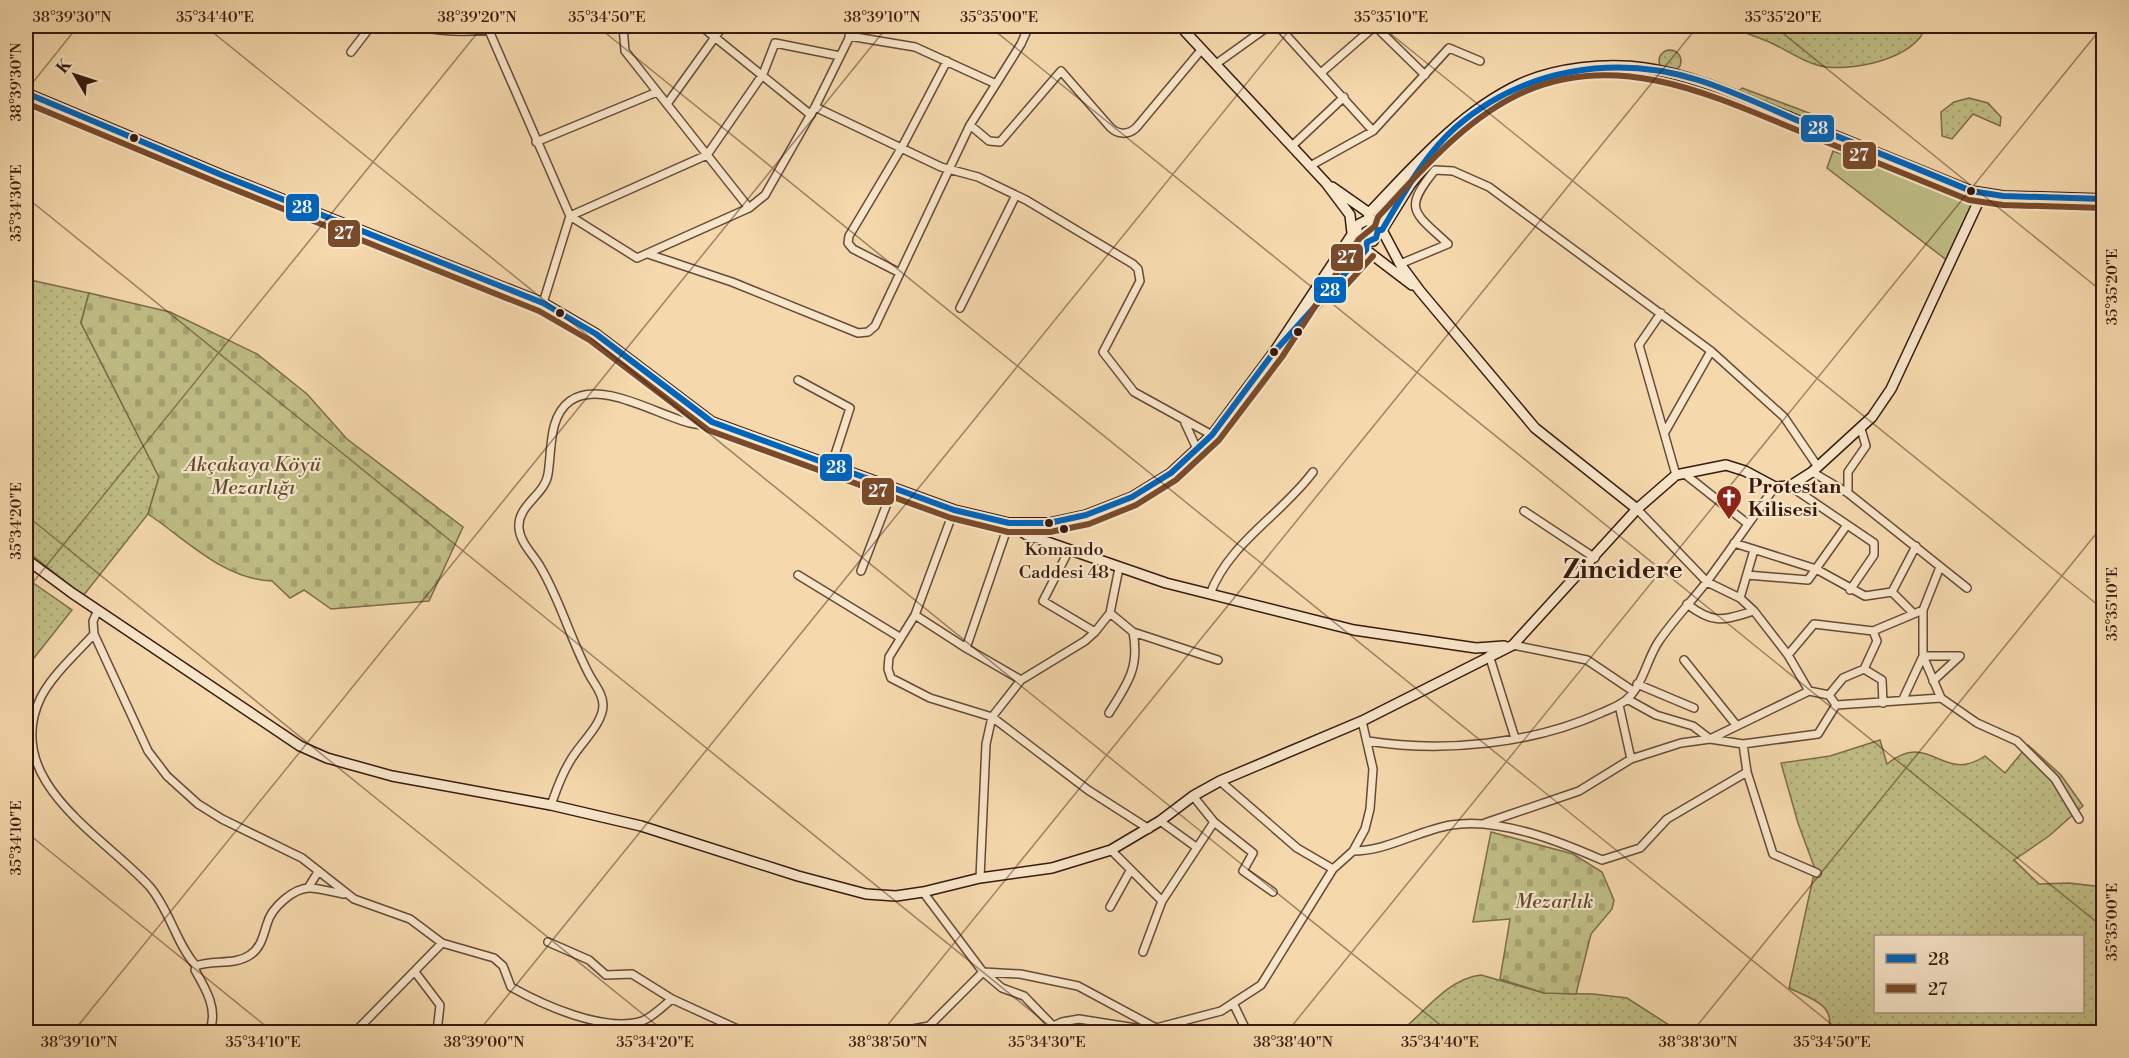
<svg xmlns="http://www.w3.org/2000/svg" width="2129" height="1058" font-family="'Libre Bodoni',serif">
<defs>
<pattern id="grass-dots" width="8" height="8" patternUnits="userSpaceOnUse" patternTransform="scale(1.5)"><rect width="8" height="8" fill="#c0be86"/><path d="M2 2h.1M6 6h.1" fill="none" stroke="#a6a372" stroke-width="1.8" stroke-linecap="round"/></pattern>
<pattern id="cemetery-stones" width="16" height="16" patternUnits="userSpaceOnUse" patternTransform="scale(1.5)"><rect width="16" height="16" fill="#c0be86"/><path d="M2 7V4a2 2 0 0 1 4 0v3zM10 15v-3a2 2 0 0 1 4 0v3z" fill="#a6a372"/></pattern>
</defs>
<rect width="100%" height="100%" fill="#f5d9ad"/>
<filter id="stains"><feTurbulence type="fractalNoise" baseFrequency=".00333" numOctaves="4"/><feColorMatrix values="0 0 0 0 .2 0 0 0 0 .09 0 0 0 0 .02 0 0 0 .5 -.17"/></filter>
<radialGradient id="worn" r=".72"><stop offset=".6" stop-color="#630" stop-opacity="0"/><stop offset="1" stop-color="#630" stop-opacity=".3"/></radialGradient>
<path fill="url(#grass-dots)" stroke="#7c6c4a" stroke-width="1.5" fill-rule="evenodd" d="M1734,26H1926C1917,59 1847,74 1817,65C1799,60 1784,48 1767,41C1756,36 1743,34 1734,26Z
M1659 61a11 11 0 1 1 22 0a11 11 0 1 1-22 0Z
M1742,88L1812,114L1814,122L1813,124L1739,91Z
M1969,98L1988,103L2001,117L2000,126L1973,114L1952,139L1942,136L1941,112L1954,102Z
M26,279L89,293L81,323L159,477L148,514L83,596L26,550Z
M26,578L72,610L26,668V577Z
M1880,740L1887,764C1930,729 1942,785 1985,756L2005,773L2028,745L2061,775L2083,806L2049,836L2014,860L2039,884L2069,883L2103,887V1032H1828C1837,1004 1809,998 1789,988L1815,869L1798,823L1781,763L1830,756ZM1876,936H2082V1012H1876Z
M1481,975L1544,993L1593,994L1627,998L1680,1032H1400C1425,1012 1447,979 1481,975Z"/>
<path fill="url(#cemetery-stones)" stroke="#7c6c4a" stroke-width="1.5" d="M89,293L170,312L257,354L307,394L347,439L463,527L429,601L331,609L304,590L290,598L272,581C223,579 187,540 148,514L159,477L81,323Z
M1491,832L1573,854L1602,872L1614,900L1612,909L1591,934L1576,994L1544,993L1500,979L1510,919L1473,922Z"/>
<path fill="#c0be86" stroke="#7c6c4a" stroke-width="1.5" d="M1833,151L1978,204L1953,265L1827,168Z"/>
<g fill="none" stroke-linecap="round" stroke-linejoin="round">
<defs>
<path id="street" d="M414,26C444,32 477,34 506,26
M487,26L570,216L543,303
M623,26L625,51L749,208
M701,26L811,115
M1278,26L1373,131
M1375,26L1425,75
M351,52L371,26
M1216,64L1269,26
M1322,72L1375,26
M996,84L1021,44L1029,26
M667,104L723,26
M815,107L941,167L978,177L1026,200L1133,264L1138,269L1140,281L1103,352L1134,392L1212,435
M970,125L989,141L1000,142L1061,71L1110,127C1118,135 1128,135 1136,128L1202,49
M536,142L657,92
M1292,146L1344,97
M1310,166L1373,131L1449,48L1480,61
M570,216L637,258L749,208L765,195L815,107L855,26
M570,216L707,155L763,74L775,43L840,56
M648,254L732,282L858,333L868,332L875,326L970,125L996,84L915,47L849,36
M1400,264L1448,244C1414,212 1402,210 1435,170L1453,171L1489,187L1711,351L1784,417L1818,467
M900,273L853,249L848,243L849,236L902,147L947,61
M960,308L1015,197
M1661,313L1639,345L1676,475
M798,380L850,408L831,467
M1185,423L1197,449
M1665,432L1711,351
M1812,472L1848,493L1967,588
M1686,475L1748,524
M1790,486L1874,543V555L1850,590
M1848,493V472L1866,446L1861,429
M1637,509L1707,582L1740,598L1754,611L1788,655L1809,691
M954,510L915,615L889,657L888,669L891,678L930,698L992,717L1088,790L1149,829
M1524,511L1595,558
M1734,543L1816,569L1865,596L1892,592L1913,613
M1069,550L1043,601L1095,632
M861,571L893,488
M798,575L901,638
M1747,575L1808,580L1847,525
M1892,592L1916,546
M1210,594C1229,543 1281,515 1313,472
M1740,598L1754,550
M1687,604C1714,625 1723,620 1754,611
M98,610L93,621L94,634L148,751L167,776L198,804L222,819L302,858L354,899L410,919L442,943L494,958L503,966L511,987C543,1005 605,1033 642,1021C653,1017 663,1006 672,999L744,1032
M1110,613L1133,632L1218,660
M915,615L966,648L1021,680
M94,634C77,653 53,674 41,697C0,781 104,836 150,887C170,911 176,943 196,966
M1513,645L1587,660L1633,691
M966,648L1009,523
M1489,655L1515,738
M1788,655L1814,624L1873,631L1923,610
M1684,660L1737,726
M1864,669L1882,680L1883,703
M1933,681L1960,656H1923L1941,698
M1637,684L1694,708
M1829,695L1843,678L1864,669L1877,641L1873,631
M1627,699L1656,715L1693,726L1710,739L1743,744L1747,772L1773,854L1817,873
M1903,699L1923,656V610L1940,567
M1619,705L1631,759
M1109,713C1127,684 1140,668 1133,632
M1368,741C1443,753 1532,744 1601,713C1610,709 1619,706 1626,700C1643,686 1647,658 1659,641C1674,619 1692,601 1708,580C1731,549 1752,518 1775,487
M1743,744L1818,734L1836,705
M1220,781L1297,848L1333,869
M1193,796L1214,822L1253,853L1243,871L1273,892
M551,805C556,791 561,776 569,763C578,745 603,725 603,705C603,694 595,685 590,676C571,641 561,602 541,568C534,555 520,543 519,528C517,505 545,495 548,474C552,451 548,417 570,401C609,373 690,439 712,422
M1160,821L1196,847
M1485,823L1579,791L1631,759L1681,743L1710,739L1809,691L1829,695L1836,705L1941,698L1977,723L2017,741L2055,779L2079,819
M1111,850L1162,901
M1353,851C1387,851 1417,831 1451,825C1498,817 1559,841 1602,860L1640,848L1667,819L1747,772
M980,878L986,744L992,717L1021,680L1085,641L1095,632L1110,613L1119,568
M308,888L318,872
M923,892L983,972L1002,988L1024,996L1053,1026
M1110,907L1130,871
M548,942L589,960L606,975L632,974L672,999
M1143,952L1162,901L1214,822
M415,972L440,1005L437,1032
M1234,1005L1247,1032
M209,1032C219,1011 206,989 195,970L196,966C212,959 234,966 250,955C261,948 263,936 267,924C271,908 294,887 311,888C322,889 333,892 343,894
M355,1032L442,943
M867,1032H897
M897,1032L929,1026L983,972L1020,974L1078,986L1156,1028
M1040,1032L1062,1022L1079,1019L1142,1029L1156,1028L1221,1011L1261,985L1333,869L1353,851L1365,829L1370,809L1373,769L1362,721"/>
<path id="secondary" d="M1180,26L1326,183L1350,215L1352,233
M26,93L224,176L543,303L596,334L712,422L954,510L1009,523H1049L1086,515L1132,497L1171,473L1212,435L1274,352L1359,224L1365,221H1372L1378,232L1373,241L1367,242L1360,240L1357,230
M1332,187L1369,213
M1368,220L1369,213C1414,166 1460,112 1520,84C1555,68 1607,62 1645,68C1693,75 1738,96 1782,114C1845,140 1908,165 1971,191L2003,196L2104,199
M1382,230L1400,264L1420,291L1535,428L1637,509
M1382,230L1410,185L1434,154
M1366,250L1412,285
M1295,327L1366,250L1367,242
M1009,523L1027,535L1166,583L1354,630L1476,648L1504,646
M26,559L72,593L300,746L327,758L392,776L551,805L641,826L798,876L866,894L896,896L923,892L980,878L1052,868L1111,850L1160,821L1193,796L1220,781L1362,721L1513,645L1637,509L1676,475L1726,465L1745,471L1775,487L1790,486L1812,472L1872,417L1891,389L1982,194"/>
</defs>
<use href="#street" stroke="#664936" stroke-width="10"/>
<use href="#secondary" stroke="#37190e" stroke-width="12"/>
<use href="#street" stroke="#f8e6ca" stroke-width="7"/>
<use href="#secondary" stroke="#f8e6ca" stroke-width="9"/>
<defs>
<path id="bus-1" d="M26,93L224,176L543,303L596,334L712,422L954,510L1009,523H1049L1086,515L1132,497L1171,473L1212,435L1274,352L1366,250L1367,242L1376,238L1378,230H1382C1403,195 1424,155 1456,127C1523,69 1614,54 1698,80C1733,91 1766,107 1799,121C1856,144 1914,167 1971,191L2003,196L2104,199"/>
<path id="bus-2" d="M26,103L221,184L539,311L591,341L708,430L951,518L1008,532H1050L1089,524L1136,505L1176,480L1219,440L1282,357L1359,239L1375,226L1378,217C1421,171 1466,117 1526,91C1621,50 1716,97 1804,133C1859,155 1914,178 1969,200L2003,205L2104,208
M1341,291L1373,256"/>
</defs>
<use href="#bus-1" stroke="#f8e6ca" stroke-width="10"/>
<use href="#bus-2" stroke="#f8e6ca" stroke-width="10"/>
<use href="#bus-1" stroke="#0065bd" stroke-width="6"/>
<use href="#bus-2" stroke="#7a4b2a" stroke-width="6"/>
</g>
<path fill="none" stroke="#37190e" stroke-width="1.5" stroke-opacity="0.45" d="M205,26L1449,1032M597,26L1841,1032M989,26L2104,928M1381,26L2104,610M1774,26L2104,293M26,91L78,26M26,197L1057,1032M26,515L665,1032M26,591L483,26M26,832L273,1032M73,1032L888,26M478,1032L1293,26M882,1032L1698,26M1287,1032L2103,26M1692,1032L2104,524M2097,1032L2104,1024"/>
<defs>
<symbol id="church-pin" viewBox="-11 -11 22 30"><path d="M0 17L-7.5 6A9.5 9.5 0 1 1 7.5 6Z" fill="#8f2418" stroke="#f8e6ca"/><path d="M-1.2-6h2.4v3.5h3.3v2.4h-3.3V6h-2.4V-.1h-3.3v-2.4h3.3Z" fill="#fff"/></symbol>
</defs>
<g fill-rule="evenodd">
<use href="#church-pin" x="1714" y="483" width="30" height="40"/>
</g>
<g fill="#37190e" stroke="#f8e6ca" stroke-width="2">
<circle cx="134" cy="138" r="5"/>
<circle cx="1971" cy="191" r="5"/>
<circle cx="560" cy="313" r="5"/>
<circle cx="1298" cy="332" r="5"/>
<circle cx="1274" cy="352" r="5"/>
<circle cx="1049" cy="523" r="5"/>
<circle cx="1064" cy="529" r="5"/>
</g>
<g text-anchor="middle" stroke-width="4.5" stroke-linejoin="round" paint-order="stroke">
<g font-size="18" fill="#37190e" stroke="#f8e6ca">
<text x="1064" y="555">Komando<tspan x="1064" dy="23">Caddesi 48</tspan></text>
</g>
<g font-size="20" font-style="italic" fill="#604b32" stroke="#f8e6ca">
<text x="253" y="471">Akçakaya Köyü<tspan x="253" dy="23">Mezarlığı</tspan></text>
<text x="1554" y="908">Mezarlık</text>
</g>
<g font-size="20" font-weight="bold" fill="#37190e" stroke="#f8e6ca" text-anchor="start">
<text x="1748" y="493">Protestan<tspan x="1748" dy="23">Kilisesi</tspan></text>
</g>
<g font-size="26" font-weight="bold" fill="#37190e" stroke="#f8e6ca">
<text x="1623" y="578">Zincidere</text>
</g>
</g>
<g stroke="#f8e6ca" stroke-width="2">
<rect x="1800" y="114" width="35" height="29" rx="6" fill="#0065bd"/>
<rect x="1842" y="141" width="35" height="29" rx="6" fill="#7a4b2a"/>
<rect x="285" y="193" width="35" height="29" rx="6" fill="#0065bd"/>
<rect x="327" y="219" width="34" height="29" rx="6" fill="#7a4b2a"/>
<rect x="1330" y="243" width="34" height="29" rx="6" fill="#7a4b2a"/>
<rect x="1313" y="276" width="34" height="28" rx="6" fill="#0065bd"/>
<rect x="819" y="453" width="34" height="29" rx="6" fill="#0065bd"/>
<rect x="861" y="477" width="34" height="29" rx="6" fill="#7a4b2a"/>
</g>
<g font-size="16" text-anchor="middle" font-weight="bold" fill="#fff">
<text x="1818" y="134">28</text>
<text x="1859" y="161">27</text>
<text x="302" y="213">28</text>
<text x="344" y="239">27</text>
<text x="1347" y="263">27</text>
<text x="1330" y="296">28</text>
<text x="836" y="473">28</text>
<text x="878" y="497">27</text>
</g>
<rect width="2129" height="1058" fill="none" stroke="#f5d9ad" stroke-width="66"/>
<rect x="1874" y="935" width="210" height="78" fill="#f8e6ca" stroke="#ab947f" stroke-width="1.5"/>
<rect x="1886" y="954" width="30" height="9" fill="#0065bd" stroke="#ab947f" stroke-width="1.5"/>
<text x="1928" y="965" font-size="18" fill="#37190e">28</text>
<rect x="1886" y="984" width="30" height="9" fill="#7a4b2a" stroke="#ab947f" stroke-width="1.5"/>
<text x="1928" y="995" font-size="18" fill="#37190e">27</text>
<g transform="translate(75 75) rotate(309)" stroke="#f8e6ca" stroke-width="4.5" paint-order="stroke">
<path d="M0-4.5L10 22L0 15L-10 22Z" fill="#37190e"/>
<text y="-9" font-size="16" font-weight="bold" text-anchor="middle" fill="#37190e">K</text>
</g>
<rect x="33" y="33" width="2063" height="992" fill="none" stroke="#37190e" stroke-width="2"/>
<g font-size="15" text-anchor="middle" fill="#37190e">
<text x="72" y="22">38°39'30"N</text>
<text x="215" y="22">35°34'40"E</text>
<text x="477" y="22">38°39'20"N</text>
<text x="607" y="22">35°34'50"E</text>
<text x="882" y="22">38°39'10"N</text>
<text x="999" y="22">35°35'00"E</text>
<text x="1391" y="22">35°35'10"E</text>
<text x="1783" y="22">35°35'20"E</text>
<text transform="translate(16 82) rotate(-90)" y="5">38°39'30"N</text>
<text transform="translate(16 203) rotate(-90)" y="5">35°34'30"E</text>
<text transform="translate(2112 287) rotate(-90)" y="5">35°35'20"E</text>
<text transform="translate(16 521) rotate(-90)" y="5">35°34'20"E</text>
<text transform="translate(2112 604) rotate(-90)" y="5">35°35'10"E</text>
<text transform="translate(16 838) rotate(-90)" y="5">35°34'10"E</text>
<text transform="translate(2112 922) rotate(-90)" y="5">35°35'00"E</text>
<text x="79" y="1047">38°39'10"N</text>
<text x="263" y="1047">35°34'10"E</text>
<text x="484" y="1047">38°39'00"N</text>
<text x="655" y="1047">35°34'20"E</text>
<text x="888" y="1047">38°38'50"N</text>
<text x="1047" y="1047">35°34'30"E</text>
<text x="1293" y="1047">38°38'40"N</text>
<text x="1440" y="1047">35°34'40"E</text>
<text x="1698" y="1047">38°38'30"N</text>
<text x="1832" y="1047">35°34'50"E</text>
</g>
<rect width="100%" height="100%" filter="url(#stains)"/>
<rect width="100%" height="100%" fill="url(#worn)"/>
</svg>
